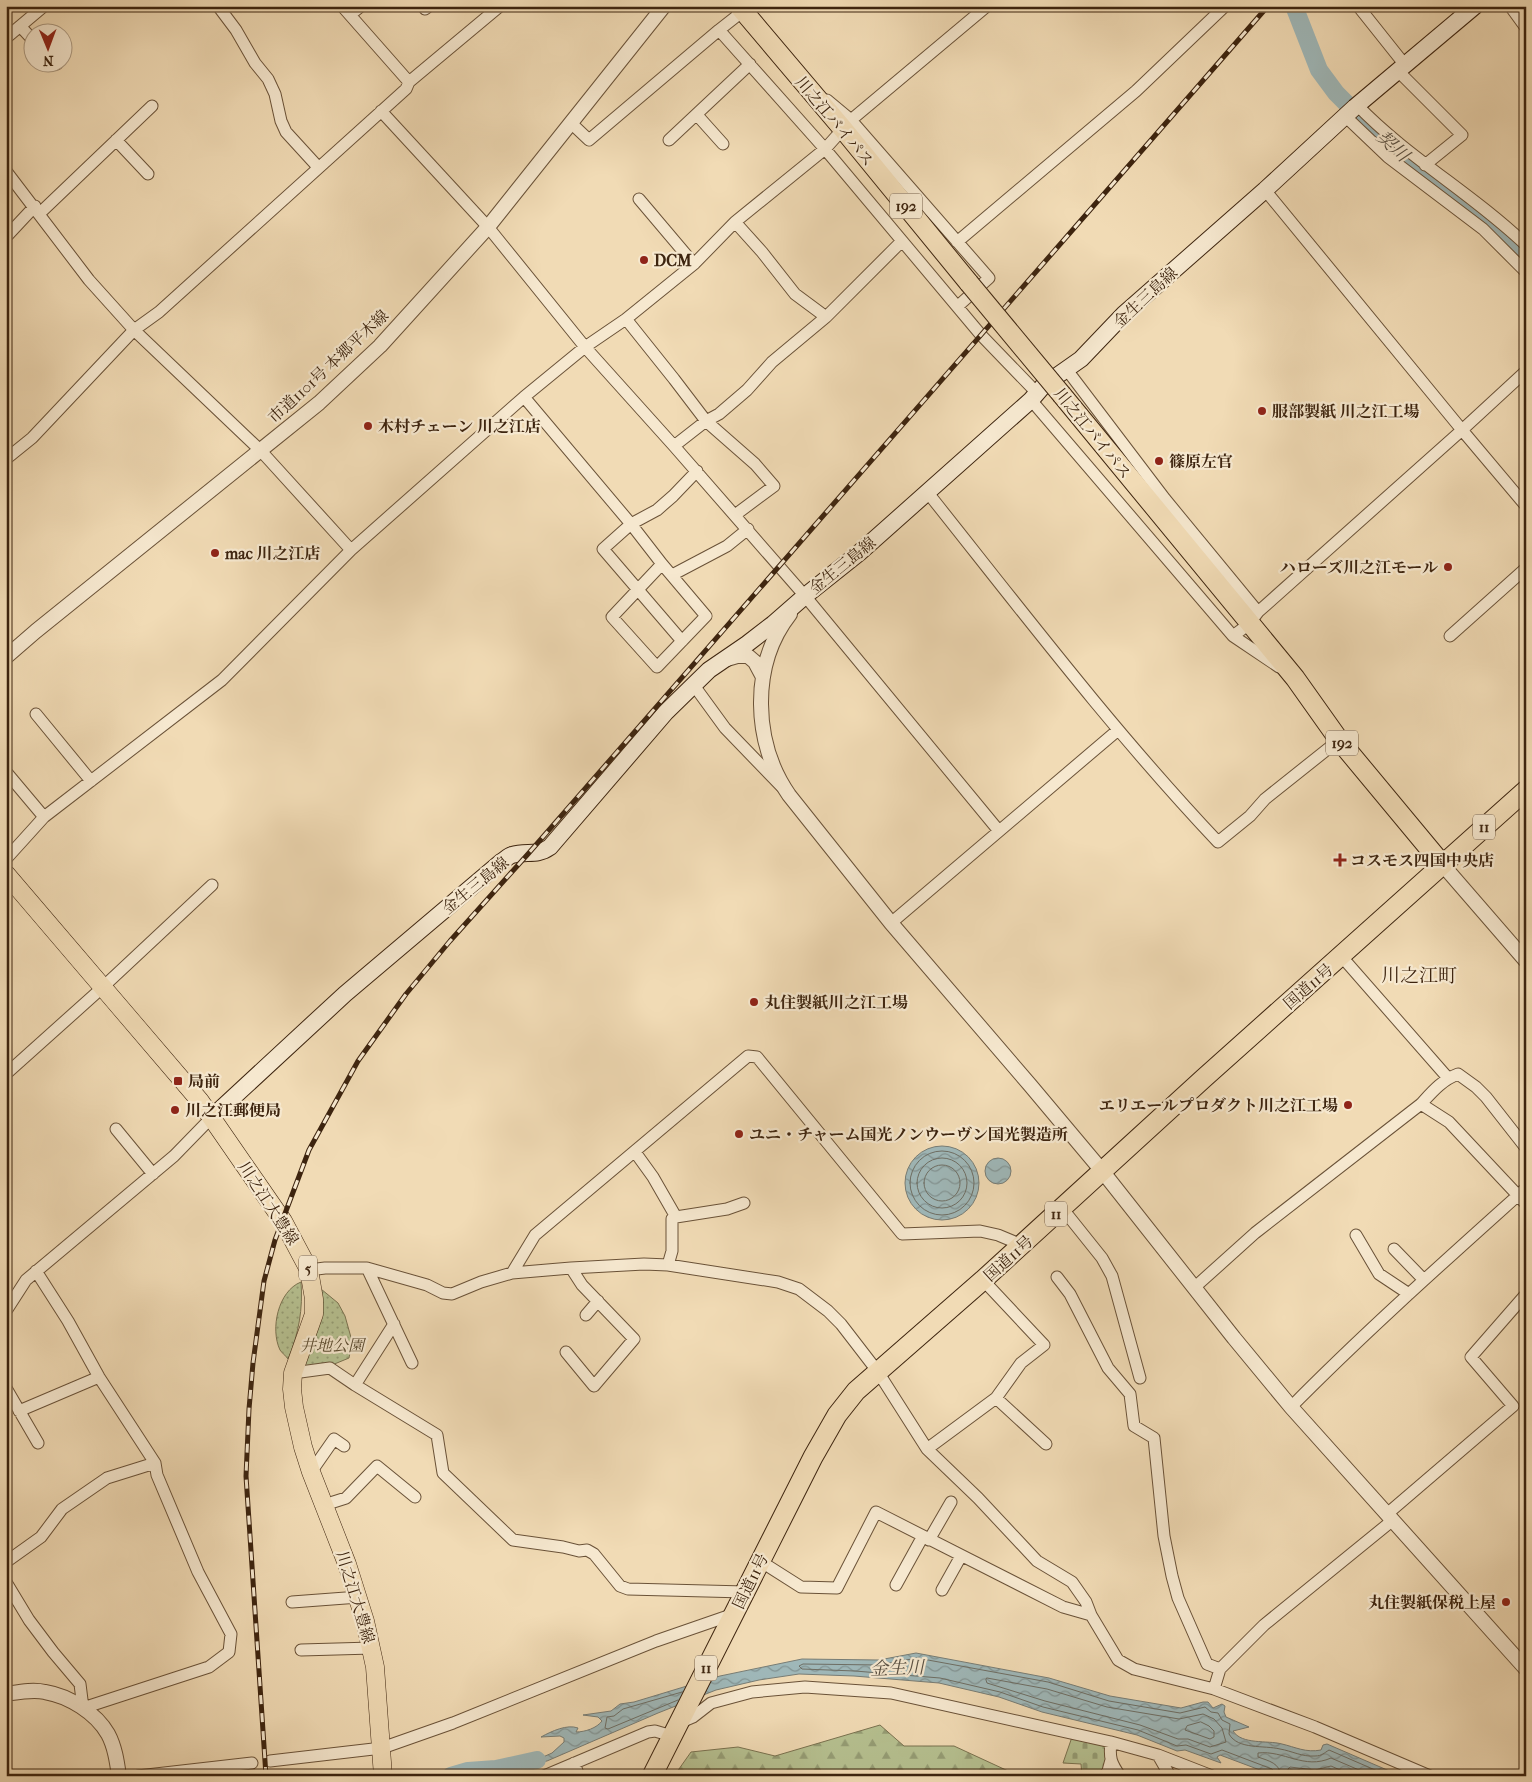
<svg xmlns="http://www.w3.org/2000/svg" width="1532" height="1782" font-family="'IM FELL French Canon','Noto Serif JP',serif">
<defs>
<pattern id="green-dots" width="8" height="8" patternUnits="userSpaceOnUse" patternTransform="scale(1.25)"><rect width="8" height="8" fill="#b6c191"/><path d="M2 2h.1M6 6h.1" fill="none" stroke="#959d75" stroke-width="1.8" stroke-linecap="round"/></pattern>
<pattern id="forest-firs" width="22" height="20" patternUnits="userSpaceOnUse" patternTransform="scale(1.25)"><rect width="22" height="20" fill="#b6c191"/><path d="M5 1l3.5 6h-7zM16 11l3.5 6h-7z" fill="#959d75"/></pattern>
<pattern id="cemetery-stones" width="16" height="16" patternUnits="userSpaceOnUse" patternTransform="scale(1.25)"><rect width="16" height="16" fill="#b6c191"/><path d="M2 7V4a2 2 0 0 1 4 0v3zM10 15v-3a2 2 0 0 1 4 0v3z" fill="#959d75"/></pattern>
<pattern id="water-waves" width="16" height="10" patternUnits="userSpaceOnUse" patternTransform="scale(1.25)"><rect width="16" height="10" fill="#9fb8b9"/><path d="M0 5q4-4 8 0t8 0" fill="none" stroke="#839595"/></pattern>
</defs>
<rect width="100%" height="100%" fill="#f1dbb5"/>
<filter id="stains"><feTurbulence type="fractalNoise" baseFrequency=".004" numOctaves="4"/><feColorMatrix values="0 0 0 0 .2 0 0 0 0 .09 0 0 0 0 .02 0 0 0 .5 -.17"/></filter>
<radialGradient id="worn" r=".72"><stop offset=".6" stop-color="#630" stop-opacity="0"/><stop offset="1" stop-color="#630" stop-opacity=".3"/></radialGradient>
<path fill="url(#green-dots)" stroke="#7a7250" d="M301,1282C303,1309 299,1333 288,1359C286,1356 282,1353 280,1350C270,1329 278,1291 301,1282Z
M321,1289L338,1303L345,1316L352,1341L349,1358L332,1365L301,1368C316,1337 323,1324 321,1289Z"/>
<path fill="url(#forest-firs)" stroke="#7a7250" d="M880,1725L904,1746H954L1019,1776H674L691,1752L738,1747L775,1756Z"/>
<path fill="url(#cemetery-stones)" stroke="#7a7250" d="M1072,1737L1106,1745L1111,1776H1082L1081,1764L1063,1763Z"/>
<path fill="url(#water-waves)" stroke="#787d75" d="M905 1183a37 37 0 1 1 74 0a37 37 0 1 1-74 0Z
M985 1171a13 13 0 1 1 26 0a13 13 0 1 1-26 0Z
M916,1653L1049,1678L1110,1696L1181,1708L1203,1702H1208L1213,1708L1222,1704L1225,1706L1224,1712L1226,1717L1249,1727L1233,1731C1242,1745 1267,1740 1282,1744C1295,1747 1306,1753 1321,1750L1323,1745L1327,1744L1401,1776H1288L1268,1773L1220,1755L1217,1757L1221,1763L1185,1750L1177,1751L1137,1735L1042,1712L999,1697L939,1683L854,1676L799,1674L759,1680L716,1690L658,1713L547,1761L487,1772L543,1757L552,1753L564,1742V1738L560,1736L541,1737C552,1731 567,1724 578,1728L576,1732C585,1732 597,1728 602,1721L598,1717L583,1715L611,1711L620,1704L634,1702L720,1676L802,1659L879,1660Z"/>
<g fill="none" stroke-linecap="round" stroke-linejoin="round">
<path stroke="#6e6e64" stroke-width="1" d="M910 1183a32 32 0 1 1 64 0a32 32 0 1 1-64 0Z
M917 1183a25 25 0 1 1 50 0a25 25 0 1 1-50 0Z
M924 1183a18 18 0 1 1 36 0a18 18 0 1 1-36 0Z
M987,1678L1047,1689L1107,1707L1179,1719L1203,1714L1214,1719L1222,1728L1226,1742L1210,1747L1188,1739H1178L1140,1725L1045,1701L987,1683L986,1680Z
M678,1700L608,1729L605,1728L607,1717L614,1716L623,1709L682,1692
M1201,1722L1209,1726L1214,1731V1737L1210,1739L1185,1730L1187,1726Z
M1275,1776V1772L1272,1769L1222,1750L1211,1754L1186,1745L1177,1746L1138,1730L1043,1707L1000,1692L940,1678L855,1671L802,1669L799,1666L803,1664L879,1665L917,1658L1048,1682L1109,1701L1180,1713L1205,1707L1211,1712L1218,1713L1222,1720L1230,1724L1229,1734C1238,1750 1264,1745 1280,1749C1292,1751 1302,1757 1315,1756C1322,1756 1324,1753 1329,1750L1389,1776
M1281,1776C1280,1763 1269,1761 1258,1757V1753C1284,1750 1304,1770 1331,1758L1373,1776
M1289,1776L1288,1769L1290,1767L1315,1770L1331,1766L1354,1776"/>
<path stroke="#9fb8b9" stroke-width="18" d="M1294,6L1319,70L1336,93L1375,132L1405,158L1497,229L1526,258
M451,1776L468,1771L496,1769L537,1760"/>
<defs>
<path id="minor" d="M218,6L236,30L255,63L268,79L275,94L281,121L286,132L318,167
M1358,6L1405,65
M1510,6L1526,28
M425,9L429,6
M350,15L361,6
M20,26L32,39
M719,30L825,149L981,335L1037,393
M6,38L44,6
M55,62L57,64
M1398,71L1462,135L1425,165
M409,82L500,6
M827,100L851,120L989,278L958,306
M1357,105C1408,158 1473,194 1526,245
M381,111L488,227L585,347L674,446L805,596L999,831
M697,115L723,144
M1345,116L1388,157L1483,229L1526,272
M571,123L589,140L719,30L747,8
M116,140L148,174
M669,140L750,64
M6,171L89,280L134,330L261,451L351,550
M639,199L694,264
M40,213L152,106
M735,222L762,252L795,294L826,317L902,241
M6,237L35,206
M957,242L1136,91L1225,6
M626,319L674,379L706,421L755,464L774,486L735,515
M1526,371L1462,430L1526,506
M524,397L631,524L657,510L673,496L697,471
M1031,400L1233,636L1249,624L1258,612L1165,499L1067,370
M674,446L706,421L719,414L747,390L772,362L826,317
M6,459L32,438L134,330L159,312L406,89L409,82L342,6
M928,493C1022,611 1114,732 1218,842L1250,816L1265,799L1339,740
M662,564L706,616L657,667L612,617Z
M662,564L631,524L603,549L682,641
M672,575L727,546L748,529
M1258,612L1462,430L1265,190
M1233,636L1279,667
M1450,636L1526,568
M692,686L698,691L725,728L781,786
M36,714L91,781
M7,773L44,817
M6,859L44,817L222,680L351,550L524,397L585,347L626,319L694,264L735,222L825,149L851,120L987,6
M891,923L1118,730
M1342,957L1448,1078
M6,1074L103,987L212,885
M1421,1104L1449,1122L1526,1204
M116,1129L153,1174
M635,1152L653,1177L676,1217L727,1209L744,1203
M1062,1208L1102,1258L1112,1276L1140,1378
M1356,1235L1379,1274L1409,1294
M1394,1249L1424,1280
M668,1265L672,1251V1219L676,1217
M367,1268L412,1363
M309,1270L325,1268H367L427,1285L443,1293L452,1294L481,1282L512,1273L571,1268L644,1264L668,1265L778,1282L799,1289L828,1311L841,1324L878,1372L927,1449L978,1498L1037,1561L1072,1582L1086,1602L1091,1615L1118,1660L1134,1669L1214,1689L1315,1727L1430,1776
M512,1273L535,1235L748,1056L757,1057L902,1234L980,1231L998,1235L1022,1245
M1057,1277L1070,1294L1108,1368L1130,1394L1134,1426L1154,1438L1164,1536L1172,1576L1178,1598L1207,1664L1220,1669
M1195,1287L1255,1233L1421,1104C1432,1092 1442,1080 1458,1074L1476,1087L1486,1097L1526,1148
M6,1311L26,1280L174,1156L212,1117
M586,1315L598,1301
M566,1352L594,1386L634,1339L582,1285L571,1268
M293,1373L330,1368L355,1385L437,1435L443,1473L513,1540L563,1547L579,1551L587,1550L594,1554L620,1586L628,1589L745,1592
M355,1385L394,1324
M6,1388L38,1443
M996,1398L1046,1444
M1291,1407C1366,1331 1446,1260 1526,1188
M19,1411L99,1377
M927,1449L996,1398L1021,1363L1044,1345L983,1280
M311,1472L334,1439L344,1446
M324,1505L346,1498L377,1466L415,1497
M1387,1514L1513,1406L1471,1357L1526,1294
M929,1540L951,1502
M760,1561L801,1587L837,1588L876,1512L1063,1607L1091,1615
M6,1562L41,1537L62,1509L107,1478L155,1463
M6,1582L29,1620L53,1652L80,1684L83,1708L209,1667L229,1652L231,1634L198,1572L157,1475L155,1463L99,1377L68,1321L36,1271
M896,1585L923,1536
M942,1590L961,1556
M292,1602L359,1597
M301,1650L372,1648
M1214,1689L1220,1669L1264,1625L1393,1520
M679,1723L693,1717L711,1703L752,1692L805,1687L891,1693L1111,1742L1158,1755L1212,1776
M1111,1742C1109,1758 1111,1763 1120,1776
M1158,1755L1170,1776
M270,1761L382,1748L453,1723L656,1641L734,1614
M574,1763L579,1776
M138,1776L252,1763
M544,1776L648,1732L655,1731L672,1736
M1104,1776L1108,1771L1111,1760"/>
<path id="tertiary" d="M790,614C750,665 753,743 789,795L891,923L1030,1085L1103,1172L1234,1338L1291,1407L1526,1669
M6,657L36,631L319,403L380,346L488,227L664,6
M727,659L737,656H748L755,662L763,677
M1442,864L1526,961
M6,1694C19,1692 33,1689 45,1692C69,1696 96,1713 108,1734C115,1747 117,1762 119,1776"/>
<path id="secondary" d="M212,1117L345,994L501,862C505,860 508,856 512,855C526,850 536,857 550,847L666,712L709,670L747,644L773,624L805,596L859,553L1031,400L1044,385L1081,359L1124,314L1265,190L1355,107L1475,6"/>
<path id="primary" d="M6,874L200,1101L283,1221L309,1270L314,1299V1314L293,1373L292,1389L294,1407L303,1447L311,1472L347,1564L365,1621L375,1667L383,1776"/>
<path id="trunk" d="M739,6L843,129L969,283
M1062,395L1295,678L1339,740L1442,864
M652,1776L813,1457L837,1415L856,1391L983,1280L1204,1078L1526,790"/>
</defs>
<use href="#minor" stroke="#6a5238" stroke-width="13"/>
<use href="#tertiary" stroke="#6a5238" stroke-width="16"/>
<use href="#secondary" stroke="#3d240f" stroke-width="18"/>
<use href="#primary" stroke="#3d240f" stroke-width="19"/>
<use href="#trunk" stroke="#3d240f" stroke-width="21"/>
<use href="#minor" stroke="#f6e8cf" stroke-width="11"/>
<use href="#tertiary" stroke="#f6e8cf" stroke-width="14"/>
<use href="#secondary" stroke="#f6e8cf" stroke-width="16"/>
<use href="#primary" stroke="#f1dbb5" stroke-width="18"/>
<use href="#trunk" stroke="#f1dbb5" stroke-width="19"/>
<defs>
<path id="rail" d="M266,1776L246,1476L249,1409L253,1363L264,1281L275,1240L309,1150L358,1061L406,994L450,941L528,854L1268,6"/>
</defs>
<use href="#rail" stroke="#3d240f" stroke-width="5"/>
<use href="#rail" stroke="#f6e8cf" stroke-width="3" stroke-dasharray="9" stroke-linecap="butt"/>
<defs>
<path id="trunk-bridge" d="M969,283L1062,395"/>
</defs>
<use href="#trunk-bridge" stroke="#3d240f" stroke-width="21" stroke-linecap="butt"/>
<use href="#trunk-bridge" stroke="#f1dbb5" stroke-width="19"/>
</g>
<g fill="#8f2418" stroke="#f6e8cf" stroke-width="2">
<circle cx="644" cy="260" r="5"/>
<circle cx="1262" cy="411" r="5"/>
<circle cx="368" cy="426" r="5"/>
<circle cx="1159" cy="461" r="5"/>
<circle cx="215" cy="553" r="5"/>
<circle cx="1448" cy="567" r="5"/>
<path d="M1337.5 852.5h5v5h5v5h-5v5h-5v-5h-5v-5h5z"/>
<circle cx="754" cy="1002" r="5"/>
<rect x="173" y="1076" width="10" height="10" rx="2.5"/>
<circle cx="1348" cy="1105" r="5"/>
<circle cx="175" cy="1110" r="5"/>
<circle cx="739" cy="1134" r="5"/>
<circle cx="1506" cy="1602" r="5"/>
</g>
<g text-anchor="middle" stroke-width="4.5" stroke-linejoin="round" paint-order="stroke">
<g fill="#f6e8cf" stroke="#745f49" stroke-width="1">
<rect x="890" y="193.5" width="32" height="25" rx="4"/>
<rect x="1326" y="730.5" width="32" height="25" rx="4"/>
<rect x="1473" y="814.5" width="22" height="25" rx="4"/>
<rect x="1045" y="1201.5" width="22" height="25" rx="4"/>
<rect x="299" y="1255.5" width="18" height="25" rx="4"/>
<rect x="695" y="1655.5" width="22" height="25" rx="4"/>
</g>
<g font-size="15" font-weight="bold" fill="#3d240f">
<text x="906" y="211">192</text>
<text x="1342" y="748">192</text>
<text x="1484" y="832">11</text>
<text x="1056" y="1219">11</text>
<text x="308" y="1273">5</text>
<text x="706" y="1673">11</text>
</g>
<g font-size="16" fill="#3d240f" stroke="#f6e8cf">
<text transform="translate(835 121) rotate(50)" y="6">川之江バイパス</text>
<text transform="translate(1145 297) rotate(-43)" y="6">金生三島線</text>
<text transform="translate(328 366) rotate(-43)" y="6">市道1101号 本郷平木線</text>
<text transform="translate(1093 433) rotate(51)" y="6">川之江バイパス</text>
<text transform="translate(842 565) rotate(-39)" y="6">金生三島線</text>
<text transform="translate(475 885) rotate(-39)" y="6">金生三島線</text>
<text transform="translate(1308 986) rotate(-41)" y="6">国道11号</text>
<text transform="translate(269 1203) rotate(57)" y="6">川之江大豊線</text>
<text transform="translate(1008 1258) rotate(-42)" y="6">国道11号</text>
<text transform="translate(750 1581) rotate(-64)" y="6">国道11号</text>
<text transform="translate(356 1597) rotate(73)" y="6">川之江大豊線</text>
</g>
<g font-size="16" font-weight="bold" fill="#3d240f" stroke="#f6e8cf" text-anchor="start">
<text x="654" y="266">DCM</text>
<text x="1272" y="417">服部製紙 川之江工場</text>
<text x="378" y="432">木村チェーン 川之江店</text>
<text x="1169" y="467">篠原左官</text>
<text x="225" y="559">mac 川之江店</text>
<text x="1438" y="573" text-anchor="end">ハローズ川之江モール</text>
<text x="1350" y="866">コスモス四国中央店</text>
<text x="764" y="1008">丸住製紙川之江工場</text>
<text x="188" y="1087">局前</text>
<text x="1338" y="1111" text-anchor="end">エリエールプロダクト川之江工場</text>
<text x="185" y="1116">川之江郵便局</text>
<text x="749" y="1140">ユニ・チャーム国光ノンウーヴン国光製造所</text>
<text x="1496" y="1608" text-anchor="end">丸住製紙保税上屋</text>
</g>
<g font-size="16" font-style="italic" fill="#5b4b30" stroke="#f6e8cf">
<text x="332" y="1351">井地公園</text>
</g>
<g font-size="18" font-style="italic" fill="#5a5042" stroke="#f6e8cf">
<text transform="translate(1393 146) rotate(42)" y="6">契川</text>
<text transform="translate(897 1668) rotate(-2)" y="6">金生川</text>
</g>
<g font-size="19" fill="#3d240f" stroke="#f6e8cf">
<text x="1419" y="982">川之江町</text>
</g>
</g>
<rect width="1532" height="1782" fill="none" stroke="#f1dbb5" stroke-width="25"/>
<rect x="8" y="8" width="1517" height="1767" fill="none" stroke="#3d240f" stroke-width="2.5"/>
<rect x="12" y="12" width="1507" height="1757" fill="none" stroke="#3d240f"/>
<g transform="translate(48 48) rotate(179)"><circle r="24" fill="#f6e8cf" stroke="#ac9a82"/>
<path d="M0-4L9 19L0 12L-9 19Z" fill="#8f2418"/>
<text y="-8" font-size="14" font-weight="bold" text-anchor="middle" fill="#3d240f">N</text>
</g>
<rect width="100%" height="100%" filter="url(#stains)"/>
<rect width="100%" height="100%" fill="url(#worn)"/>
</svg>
